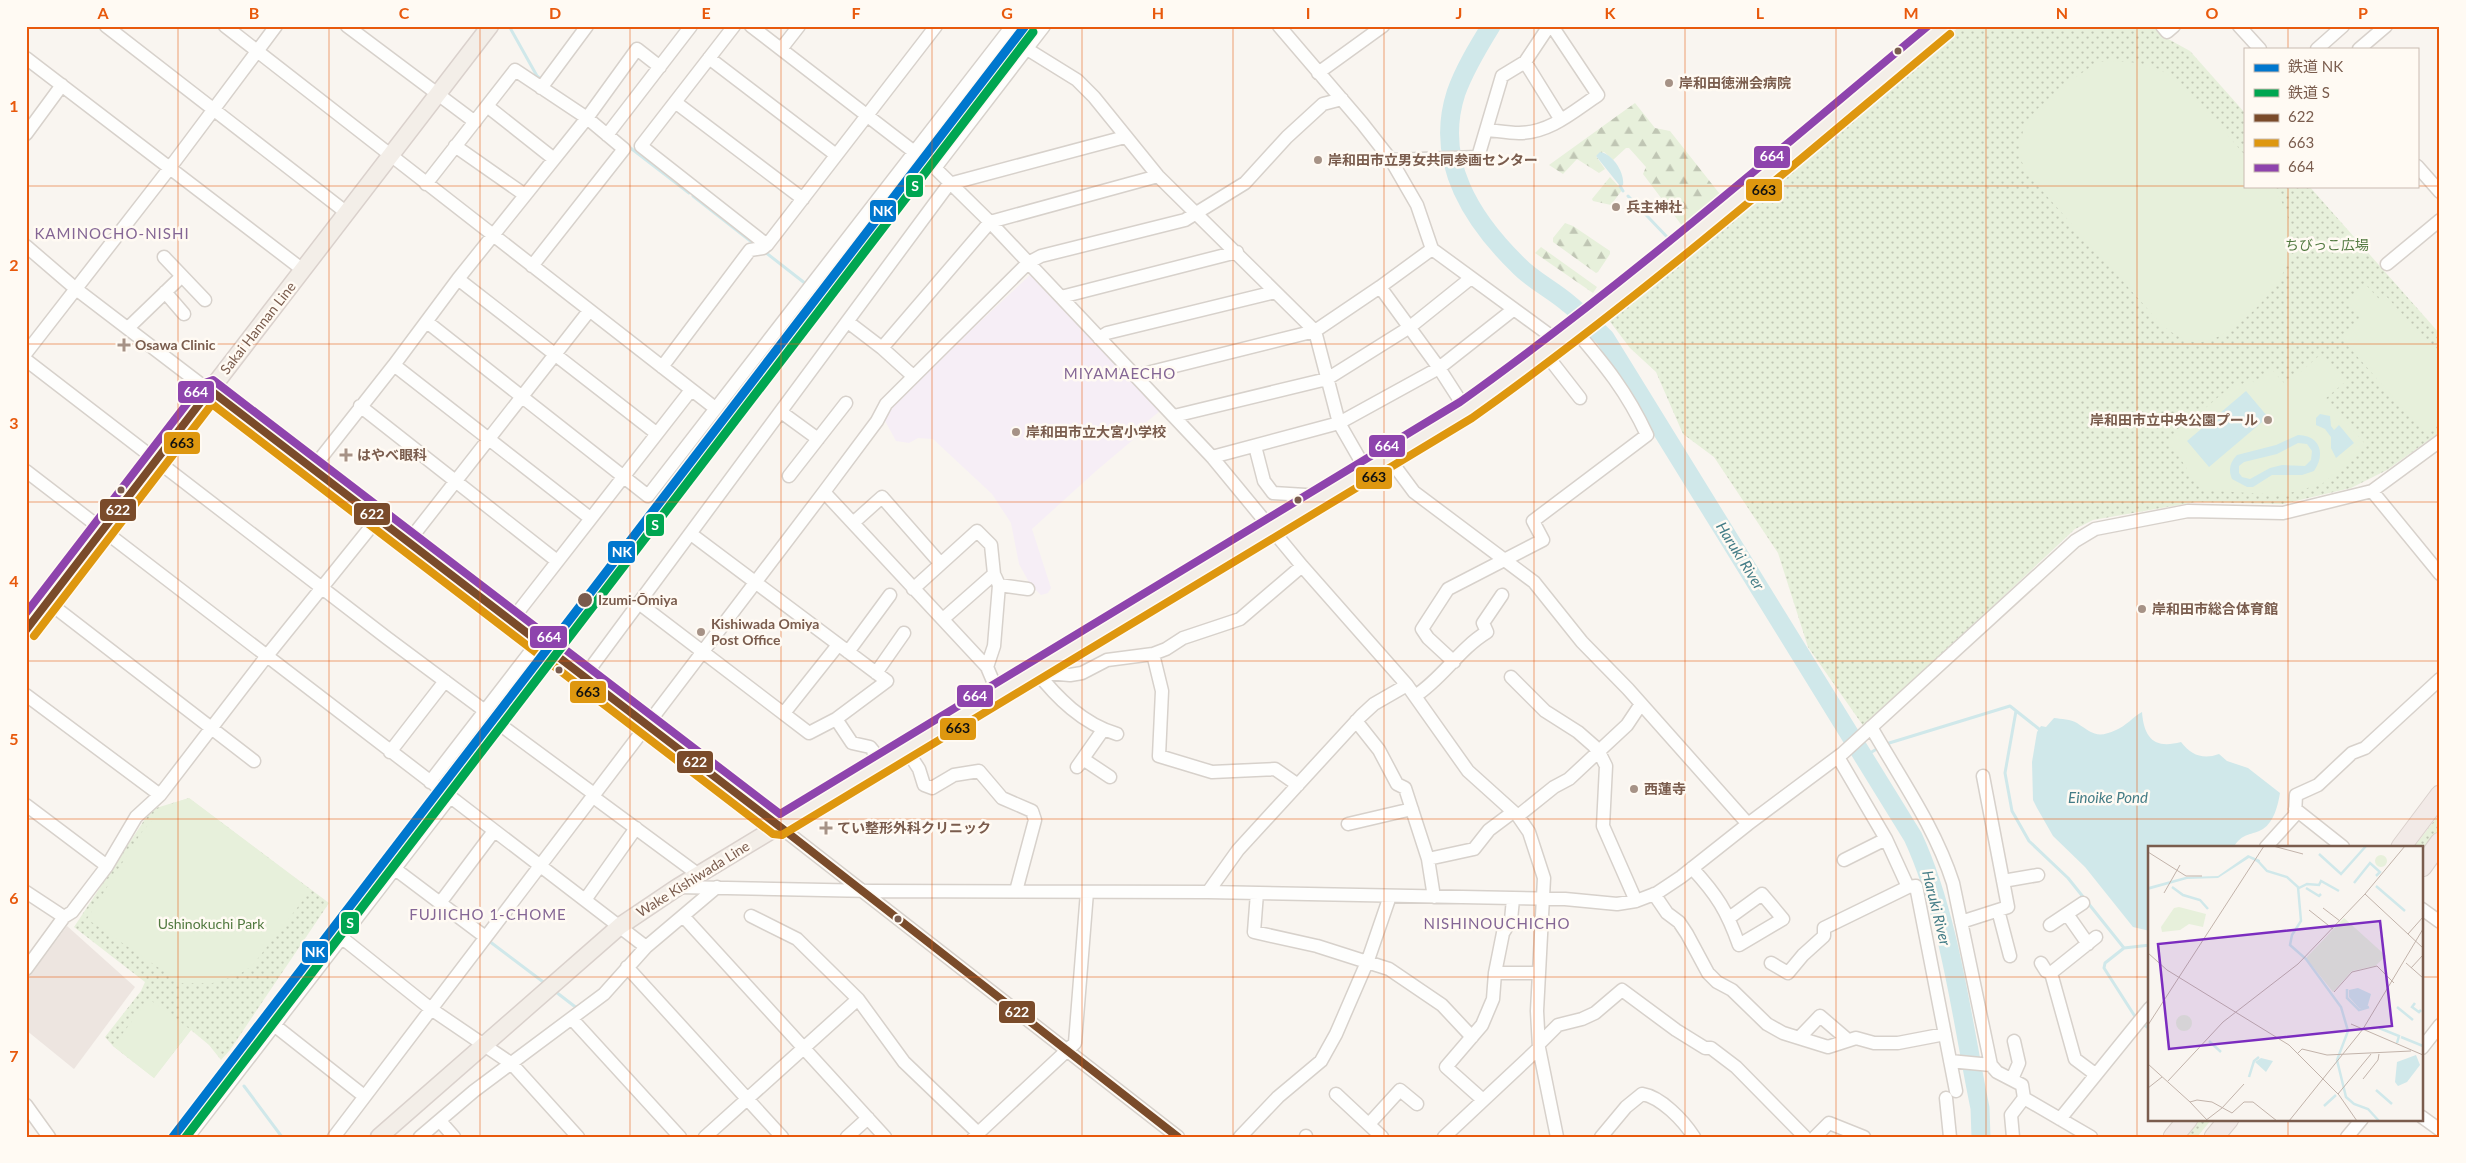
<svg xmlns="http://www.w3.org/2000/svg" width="2466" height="1163" font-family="Lato,'Noto Sans JP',sans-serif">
<defs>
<pattern id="grass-dots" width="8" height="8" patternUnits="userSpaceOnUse" patternTransform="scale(1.25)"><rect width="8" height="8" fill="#e7f0db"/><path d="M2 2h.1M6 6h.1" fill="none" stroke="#c0c6b4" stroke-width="1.8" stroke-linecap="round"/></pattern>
<pattern id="forest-firs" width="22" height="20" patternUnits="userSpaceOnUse" patternTransform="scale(1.25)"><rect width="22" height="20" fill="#e7f0db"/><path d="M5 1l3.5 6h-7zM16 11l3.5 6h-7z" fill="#c0c6b4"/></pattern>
</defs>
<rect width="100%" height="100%" fill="#f9f5f0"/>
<path fill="#ede5e0" d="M67,926L135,987L74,1069L26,1030V981Z"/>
<path fill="#f6eef6" d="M1030,275L1160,411L1144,424L1147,428L1096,471L1032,529L1051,588L1048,593L1041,595L1030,584L1019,564L1011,523L992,494L933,439L918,438L909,443L896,441L883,417L928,370Z"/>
<path fill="url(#grass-dots)" d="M1960,26H2153L2161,35L2190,51L2245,113V186H2309L2440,334V432L2387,470L2351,488L2283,504L2196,502L2093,520L2075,529L1864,727L1808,647L1778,553L1714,457L1683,434L1656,372L1630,348L1608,319Z
M189,798L329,903L230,1050L221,1060L209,1045L191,1030L154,1078L113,1046L105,1037L141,991L145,982L74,927L145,819L156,808Z
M2440,813V828L2422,855V847H2414Z
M2199,1119H2212L2197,1137H2184Z"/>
<path fill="url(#forest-firs)" d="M1635,103L1655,128L1670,131L1723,198L1686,228L1683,227L1643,174L1646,167L1629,148H1626L1613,160L1604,152L1596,156L1605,169L1599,173L1577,159L1563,174L1549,165Z
M1610,177L1622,190L1611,205L1593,201L1592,199Z
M1565,223L1573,226L1610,251V254L1598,272L1596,273L1553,242V238Z
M1541,247L1597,287L1593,293L1535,253Z"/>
<path fill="#e7f0db" d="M2112,61C2126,62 2141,62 2154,67C2185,79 2222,130 2245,155V186H2273C2288,211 2295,229 2289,258C2283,288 2226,347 2194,342C2181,340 2171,332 2161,324L2028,175L2020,158V146L2023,131L2035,111L2067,83L2098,62Z
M2366,285L2380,300L2386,296L2440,356V420L2425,433L2340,337L2362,317L2348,301Z
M2321,354L2345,382L2325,399L2367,446L2322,484L2282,495L2201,490L2168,440L2237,381L2240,386L2249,378L2256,384L2272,370L2286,385Z
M189,798L311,890L252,966L238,975L213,983H181L87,919L141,833L165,806Z
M149,999L191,1030L154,1078L113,1046Z"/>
<path fill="#d0e8ea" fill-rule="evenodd" d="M1600,152C1613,154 1625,173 1623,185L1620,186L1596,156Z
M2246,391L2268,417L2209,467L2187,441Z
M2320,414L2330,416L2331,426L2334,430L2339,425L2354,443L2336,458L2331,448V437L2325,429L2316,425V418Z
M2298,435C2320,435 2326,454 2314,471L2302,475H2272L2253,487H2247L2232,479C2228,470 2230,462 2237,455L2276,445ZM2298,443L2307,444L2312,451L2311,460L2305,466L2282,465L2270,468L2250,479L2242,477L2239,473V466L2244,462L2277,454Z
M2142,712C2144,739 2155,749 2181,742C2191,755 2203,760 2219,754L2227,761L2248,768L2280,793C2278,805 2274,822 2263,829C2253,835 2241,833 2234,847H2150V931L2133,927L2085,867L2053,836L2037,808L2033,800L2032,762L2037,732L2041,726L2046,727L2054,718C2061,719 2071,719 2077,723C2092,733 2097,739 2116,730C2126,726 2133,717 2142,712Z"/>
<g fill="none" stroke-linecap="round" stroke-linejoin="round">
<path stroke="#d0e8ea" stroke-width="3" d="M509,26L537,76L542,80
M628,146L689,193
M1620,186L1623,191
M693,196L753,243
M1628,196L1669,239
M765,252L806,284
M2016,711L2005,773L2012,811L2029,841L2068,878L2124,948L2150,945
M1886,744L2010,706L2039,729
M1865,756L1875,750
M489,941L546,984
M2124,948L2105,963L2104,968L2136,1018
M556,992L578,1009
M2143,1024L2150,1029
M244,1086L282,1137"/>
<path stroke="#d0e8ea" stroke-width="19" d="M1491,26C1478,47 1464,70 1456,93C1434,161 1471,219 1518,265C1532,280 1553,290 1569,304C1582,314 1593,327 1605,338L1913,837C1950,917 1962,1021 1980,1108L1981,1137"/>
<defs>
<path id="minor" d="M106,26L347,213
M225,26L715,408
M347,26L475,122
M734,26L641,146L767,245
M751,26L935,168L990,222L1212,457L1302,566L1407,685L1468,771L1518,816L1529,832L1544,878L1537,1011L1539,1048L1557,1137
M1279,26L1362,123L1391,160L1417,205L1432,249L1559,342
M2162,26L2167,32L2174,26
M2239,26L2260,49
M781,49L799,26
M1027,49L1077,80L1094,97L1158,176L1315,331L1339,423L1366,470
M2317,49L2343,26
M2359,49L2386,26
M26,58L303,270
M709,58L836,155
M1525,62L1561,120
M1318,73L1383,26
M541,88L587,26
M675,102L803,199
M487,106L554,159
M1488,130C1498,131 1509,133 1519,133C1550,133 1574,111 1598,95L1552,26
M26,134L62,85
M607,135L691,26
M455,146L525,195
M1391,160L1478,157L1502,76L1525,62L1549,26
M2417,166L2440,192
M935,168L1044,26
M426,184L515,70L587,118L624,149L532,266
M26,246L76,289L779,826L1178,1137
M164,257L205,300
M2387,264L2440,220
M458,279L656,433
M1380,287L1439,368L1466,410
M165,292L184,314
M1061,297L1237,252
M427,322L648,496L1012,26
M848,322L882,348L913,376
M128,328L182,276
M1099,338L1107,333L1275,292
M882,348L990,222L1158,176
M26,353L169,169L276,26
M1545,353L1580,398
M26,360L387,638L485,711
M394,365L458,279L587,118L637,49L660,67
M662,367L750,250L763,248L767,245L936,26
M1135,376L1315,331L1380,287L1432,249
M360,406L557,561
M781,412L818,439
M1174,416L1327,379L1410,327L1471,278
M1255,446L1264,481L1273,493L1322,496
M1212,457L1339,423L1439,368L1514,309
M1388,457L1414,492L1534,582L1582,642L1628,689L1748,824
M313,468L394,365L590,518
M26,471L646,947
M789,476L846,403
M2372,491L2440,574
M824,492L987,667L998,693
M853,523L882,497L940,563
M408,542L589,311
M999,585L1028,589
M913,589L977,531L991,545L994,574L999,585L994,646L987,667
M48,602L254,761
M640,604L809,733L836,719L887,681L691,534
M943,619L994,574
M511,621L691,390
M848,652L890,595
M1153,654L1162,691L1159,756L1212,772L1275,769L1298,785
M1454,662L1428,638L1422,629L1448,589L1543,540L1533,521L1647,435C1627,392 1605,365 1575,330
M1035,670C1057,698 1083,724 1117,734
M1036,672L1070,675L1082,673L1107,660L1153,654L1166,649L1183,638L1240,619L1302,566
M876,673L904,633
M584,677L949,184L1125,137
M1511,677L1545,711L1578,732L1594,746L1601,756L1606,766L1603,826L1636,901
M26,695L160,795
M1415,696C1442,679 1459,649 1487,632L1483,623L1502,595
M784,713L838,645
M836,719L852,743L870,747L883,763
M1356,721L1379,750L1397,784L1405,788L1428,859L1434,897
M1871,727C1900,778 1935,827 1953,883L1991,1065L1997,1072L2022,1085L2024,1098L2011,1115L2013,1137
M506,729L594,794
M906,749L919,769L924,785L932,788L954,775L979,771L1002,798L1032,811L1035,820L1016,891
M390,752L445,681
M1838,757L1886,839L1844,860
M1083,759L1110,777
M1077,767L1103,730
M430,782L538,642
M592,796L699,875
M26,805L107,866
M2295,809L2343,847
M1518,816L1554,787L1569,779L1627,725L1641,704
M1348,824L1412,809
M1886,839L1908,887
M2266,847L2295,815L2296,795L2318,785L2352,753L2365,748L2440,679
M1428,859L1474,849L1489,830L1513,812
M1692,868C1717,895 1727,911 1739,945L1783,919L1762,894L1729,918
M395,869L484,936
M2003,881L2038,875
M678,887L873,891L1208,892L1565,899L1617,904L1636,901L1657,893L1681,877L1748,824L1843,753L2075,541L2095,529L2188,511L2283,513L2372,491L2440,441
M26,892L64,917
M1208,892L1238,850L1361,716L1374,704L1407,685
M1257,893L1254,932L1317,946L1389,969L1442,1005L1472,1037
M1654,894L1667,913L1679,922L1687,934L1708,973L1717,982L1732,990L1767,1024L1783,1033L1828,1047L1856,1038L1874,1043H1898L1945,1034
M585,900L636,828
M440,903L494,831
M2422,909L2440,922
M1998,910L2010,956
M2067,914L2088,944
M683,916L885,1137
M751,916L797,939L858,999L904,1062L978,1133
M1961,922L2008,907L1983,776
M2050,925L2083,903
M341,937L431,1009L512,1064L578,1137
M1771,963L1788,973L1803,955L1824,936V928L1908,887L1916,886L1956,1091
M2041,963L2046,971L2051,973L2075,1059L2095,1074
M627,967L782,1137
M26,969L64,917L72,912L107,866L136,817L160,795L266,657L378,518
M1495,973H1539
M2051,973L2096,937
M572,1019L680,1137
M274,1025L364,1096
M1799,1038L1820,1016L1848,1040
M1539,1044L1558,1025L1582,1019L1595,1013L1622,990L1676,1030L1705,1048H1711L1736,1067L1805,1137
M2422,1048L2440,1025
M1950,1061L1991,1065
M2012,1079L2019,1063L2014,1041
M1336,1094L1382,1137
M1946,1098L1950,1137
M2024,1098L2091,1137
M1483,1100L1446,1067L1482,1025L1493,999L1495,973L1503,933L1511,920L1513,899
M26,1105L49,1137
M2422,1117L2440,1130
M2060,1119L2150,1008
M440,1121L454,1137
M1369,1124L1400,1090L1417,1104
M188,1137L450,797
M334,1137L824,492L877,421L886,404L1028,263L1041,256L1185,220L1245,183L1287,137L1323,104L1342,99
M420,1137L474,1091L604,994L646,947L717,887
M705,1137L858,999
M847,1137L868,1118
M974,1137L1075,1043L1087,892
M1240,1137L1278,1097L1321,1061L1336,1034L1368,960L1390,896
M1306,1137V1136
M1444,1137L1539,1048
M1601,1137L1626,1107L1642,1094C1661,1097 1683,1120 1694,1137
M1815,1137L1829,1123L1864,1137
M2347,1137L2362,1119"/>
<path id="major" d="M26,630L490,26
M379,1137L620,926L678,887L1466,410L1513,378L1603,309L1944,26"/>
<path id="highway" d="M2401,847L2440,795
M2422,867L2440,842
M2173,1137L2188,1119
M2214,1137L2229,1119"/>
</defs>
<use href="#minor" stroke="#d7d1cb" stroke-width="15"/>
<use href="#major" stroke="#dad1cc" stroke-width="19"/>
<use href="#highway" stroke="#dad1cc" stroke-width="21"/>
<use href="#minor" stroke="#fefefd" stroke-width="12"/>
<use href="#major" stroke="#f3eee8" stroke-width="16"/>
<use href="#highway" stroke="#f2eae7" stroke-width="19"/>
<defs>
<path id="bus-1" d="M210,390L779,826L1178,1137
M26,630L210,390"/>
<path id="bus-2" d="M34,636L212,404L773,834L782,835L1472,418C1639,299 1793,165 1950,34"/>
<path id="bus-3" d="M26,613L202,384L213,380L780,814L1460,402C1624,285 1774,154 1928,26"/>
</defs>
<use href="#bus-1" stroke="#fffaf3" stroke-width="11"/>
<use href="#bus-2" stroke="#fffaf3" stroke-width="11"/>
<use href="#bus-3" stroke="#fffaf3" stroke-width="11"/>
<use href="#bus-1" stroke="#7a4b2a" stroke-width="8"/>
<use href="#bus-2" stroke="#de970f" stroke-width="8"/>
<use href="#bus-3" stroke="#8e44ad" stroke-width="8"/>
<defs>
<path id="rail-1" d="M173,1137L1025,26"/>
<path id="rail-2" d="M186,1137L1033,32"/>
</defs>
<use href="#rail-1" stroke="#fffaf3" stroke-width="12"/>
<use href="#rail-2" stroke="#fffaf3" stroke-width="12"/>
<use href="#rail-1" stroke="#0077ce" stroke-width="9"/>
<use href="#rail-2" stroke="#00a651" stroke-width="9"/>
</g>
<path fill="none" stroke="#e8590c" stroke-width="1" stroke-opacity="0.55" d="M178,26V1137M329,26V1137M480,26V1137M630,26V1137M781,26V1137M932,26V1137M1082,26V1137M1233,26V1137M1384,26V1137M1534,26V1137M1685,26V1137M1836,26V1137M1986,26V1137M2137,26V1137M2288,26V49M26,186H2245M2288,186V847M2417,186H2440M26,344H2440M26,502H2440M26,661H2440M26,819H2440M26,977H2150M2422,977H2440M2288,1119V1137"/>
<g fill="#7a5c4d" stroke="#fffaf3" stroke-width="2">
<circle cx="1898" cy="51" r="4.5"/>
<circle cx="121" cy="490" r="4.5"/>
<circle cx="1298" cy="500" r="4.5"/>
<circle cx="585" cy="600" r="8"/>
<circle cx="559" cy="670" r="4.5"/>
<circle cx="898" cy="919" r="4.5"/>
</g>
<g fill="#a69286" stroke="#fffaf3" stroke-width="2">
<circle cx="1669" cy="83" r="5"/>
<circle cx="1318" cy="160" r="5"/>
<circle cx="1616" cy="207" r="5"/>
<path d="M121.5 337.5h5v5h5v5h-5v5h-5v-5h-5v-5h5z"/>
<circle cx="2268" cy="420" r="5"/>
<circle cx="1016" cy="432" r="5"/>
<path d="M343.5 447.5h5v5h5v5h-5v5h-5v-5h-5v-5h5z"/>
<circle cx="2142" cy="609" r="5"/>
<circle cx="701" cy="632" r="5"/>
<circle cx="1634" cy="789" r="5"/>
<path d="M823.5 820.5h5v5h5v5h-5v5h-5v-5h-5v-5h5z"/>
</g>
<g text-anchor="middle" stroke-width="5" stroke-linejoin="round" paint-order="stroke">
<g font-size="14" font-weight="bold" fill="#7a5c4d" stroke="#fffaf3" text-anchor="start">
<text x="1679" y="88">岸和田徳洲会病院</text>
<text x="1328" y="165">岸和田市立男女共同参画センター</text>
<text x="1626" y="212">兵主神社</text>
<text x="135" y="350">Osawa Clinic</text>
<text x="2258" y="425" text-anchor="end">岸和田市立中央公園プール</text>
<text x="1026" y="437">岸和田市立大宮小学校</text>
<text x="357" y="460">はやべ眼科</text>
<text x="2152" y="614">岸和田市総合体育館</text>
<text x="711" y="629">Kishiwada Omiya<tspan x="711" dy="16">Post Office</tspan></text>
<text x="1644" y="794">西蓮寺</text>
<text x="837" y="833">てい整形外科クリニック</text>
</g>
<g font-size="14" fill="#537a41" stroke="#fffaf3">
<text x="2327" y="250">ちびっこ広場</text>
<text x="211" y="929">Ushinokuchi Park</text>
</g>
<g font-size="14" fill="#7a5c4d" stroke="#fffaf3">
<text transform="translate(258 328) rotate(-52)" y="5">Sakai Hannan Line</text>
<text transform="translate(693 879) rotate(-32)" y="5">Wake Kishiwada Line</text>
</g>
<g font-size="14" font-weight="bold" fill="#7a5c4d" stroke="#fffaf3" text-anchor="start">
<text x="598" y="605">Izumi-Ōmiya</text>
</g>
<g font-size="15" letter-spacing="1" fill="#846695" stroke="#fffaf3">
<text x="112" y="239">KAMINOCHO-NISHI</text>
<text x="1120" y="379">MIYAMAECHO</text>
<text x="488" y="920">FUJIICHO 1-CHOME</text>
<text x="1497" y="929">NISHINOUCHICHO</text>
</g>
<g font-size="15" font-style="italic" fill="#437c86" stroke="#fffaf3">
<text transform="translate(1740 556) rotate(58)" y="5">Haruki River</text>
<text x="2108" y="803">Einoike Pond</text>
<text transform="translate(1936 908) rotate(76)" y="5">Haruki River</text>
</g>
</g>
<g transform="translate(2148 846)">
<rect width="275" height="275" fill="#f9f5f0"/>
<path d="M227 15a6 6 0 1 1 12 0a6 6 0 1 1-12 0ZM196,72L238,110L227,120L204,125L185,146L158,112Z" fill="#e7f0db"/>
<path d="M31,61L58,68L55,81L41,78L32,84L14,86L13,81L26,62Z" fill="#e7f0db"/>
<path d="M200,84L207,85L218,95V102L213,108L194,93ZM28 177a8 8 0 1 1 16 0a8 8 0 1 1-16 0Z" fill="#e7f0db"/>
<path d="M100,9L112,14L111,17L101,12L70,32L39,33L0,44V41L37,31L70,30ZM210,142L223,148L219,162H211L201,151V144ZM268,209L272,219L259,236L250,240L247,236L249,216ZM113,212L125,215L118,226L107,216Z" fill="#d0e8ea"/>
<path fill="none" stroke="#d0e8ea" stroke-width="2.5" d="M171,8L193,28L218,0M109,14L119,25L139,31L150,41L153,75L144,89L142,99L158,113L193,161L200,185L189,214L198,251L206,258L220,263L231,275M206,37L222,17L232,26L228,30M228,40L257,65M24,41L35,49L52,54L60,63M151,42L159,38L171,39L173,35L191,45M158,42L171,50L173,48M199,143V152L211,164L221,161M267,157L264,161L271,166L273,164M249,161L265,174M231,182L251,190L249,197M253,191L275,200M61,195L73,206M101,231L106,215L111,211M228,244L244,258M176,260L188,249"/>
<path fill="none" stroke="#c2b3aa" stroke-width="1" d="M125,0L155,8M0,6L38,30H54M16,47L32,19M217,48L257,0M175,62L192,75M161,64L185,83M260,88L275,71M0,107L19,124L141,199L191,249L209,275M258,117L275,132M263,122L275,109M186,146L204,126L229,120L246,137M203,178L275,209M0,179L116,0M150,207L154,203L179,209L263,205M0,218L42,256L49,254L64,256L84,267L96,256H105L129,275M215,233L230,214L231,208M20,235L75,176L150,118L217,48L275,102M0,242L14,231M190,248L223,208M42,256L59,274M57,275L74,262L96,238M141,275L215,183L275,83"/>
<path fill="#7b2cbf" fill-opacity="0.15" stroke="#7b2cbf" stroke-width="2.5" d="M232,75L244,180L21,203L10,98Z"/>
<rect width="275" height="275" fill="none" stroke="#7a5c4d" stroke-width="2.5"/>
</g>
<g stroke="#fffaf3" stroke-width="2">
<rect x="1753" y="145" width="38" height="24" rx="5" fill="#8e44ad"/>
<rect x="905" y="174" width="19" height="24" rx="5" fill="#00a651"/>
<rect x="1745" y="178" width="38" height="24" rx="5" fill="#de970f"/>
<rect x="869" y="199" width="28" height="24" rx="5" fill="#0077ce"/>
<rect x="177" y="380" width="38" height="24" rx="5" fill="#8e44ad"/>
<rect x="163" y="431" width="38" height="24" rx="5" fill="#de970f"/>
<rect x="1368" y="434" width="38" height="24" rx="5" fill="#8e44ad"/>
<rect x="1355" y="466" width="38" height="24" rx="5" fill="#de970f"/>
<rect x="99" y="498" width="38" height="24" rx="5" fill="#7a4b2a"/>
<rect x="353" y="502" width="38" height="24" rx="5" fill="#7a4b2a"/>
<rect x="645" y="513" width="20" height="24" rx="5" fill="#00a651"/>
<rect x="607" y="540" width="29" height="24" rx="5" fill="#0077ce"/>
<rect x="529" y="625" width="39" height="24" rx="5" fill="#8e44ad"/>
<rect x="569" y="680" width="38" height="24" rx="5" fill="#de970f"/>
<rect x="956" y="684" width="38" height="24" rx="5" fill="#8e44ad"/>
<rect x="939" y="717" width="38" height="24" rx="5" fill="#de970f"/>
<rect x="676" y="750" width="38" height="24" rx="5" fill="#7a4b2a"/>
<rect x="340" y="911" width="20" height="24" rx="5" fill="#00a651"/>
<rect x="301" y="940" width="28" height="24" rx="5" fill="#0077ce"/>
<rect x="998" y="1000" width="38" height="24" rx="5" fill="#7a4b2a"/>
</g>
<g font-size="14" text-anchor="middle" font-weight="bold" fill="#fff">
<text x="1772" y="161">664</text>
<text x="915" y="191">S</text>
<text x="883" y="216">NK</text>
<text x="196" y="397">664</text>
<text x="1387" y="451">664</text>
<text x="118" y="515">622</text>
<text x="372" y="519">622</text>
<text x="655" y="530">S</text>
<text x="622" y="557">NK</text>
<text x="549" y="642">664</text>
<text x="975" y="701">664</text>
<text x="695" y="767">622</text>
<text x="350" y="928">S</text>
<text x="315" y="957">NK</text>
<text x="1017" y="1017">622</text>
</g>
<g font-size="14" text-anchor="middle" font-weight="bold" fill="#111">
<text x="1764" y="195">663</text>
<text x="182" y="448">663</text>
<text x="1374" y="482">663</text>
<text x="588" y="697">663</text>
<text x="958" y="733">663</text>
</g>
<rect width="2466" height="1163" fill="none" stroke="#fffaf3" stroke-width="55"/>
<rect x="2244" y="48" width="175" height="140" fill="#fffaf3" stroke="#cabbb1"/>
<rect x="2254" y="64" width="25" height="8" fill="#0077ce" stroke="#cabbb1"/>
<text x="2288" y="72" font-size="15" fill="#7a5c4d">鉄道 NK</text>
<rect x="2254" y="89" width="25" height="8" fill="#00a651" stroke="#cabbb1"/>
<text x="2288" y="98" font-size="15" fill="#7a5c4d">鉄道 S</text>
<rect x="2254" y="114" width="25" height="8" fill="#7a4b2a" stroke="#cabbb1"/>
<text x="2288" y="122" font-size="15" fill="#7a5c4d">622</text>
<rect x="2254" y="139" width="25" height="8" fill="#de970f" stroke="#cabbb1"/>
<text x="2288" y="148" font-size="15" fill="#7a5c4d">663</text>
<rect x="2254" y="164" width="25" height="8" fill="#8e44ad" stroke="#cabbb1"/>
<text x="2288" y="172" font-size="15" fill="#7a5c4d">664</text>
<rect x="28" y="28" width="2410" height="1108" fill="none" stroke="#e8590c" stroke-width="2"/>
<g font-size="16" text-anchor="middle" font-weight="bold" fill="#e8590c">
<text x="103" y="19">A</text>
<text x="254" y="19">B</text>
<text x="404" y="19">C</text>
<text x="555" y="19">D</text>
<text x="706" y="19">E</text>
<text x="856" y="19">F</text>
<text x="1007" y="19">G</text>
<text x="1158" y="19">H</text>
<text x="1308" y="19">I</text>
<text x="1459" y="19">J</text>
<text x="1610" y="19">K</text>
<text x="1760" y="19">L</text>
<text x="1911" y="19">M</text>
<text x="2062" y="19">N</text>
<text x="2212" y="19">O</text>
<text x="2363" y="19">P</text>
<text x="14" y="112">1</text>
<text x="14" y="271">2</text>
<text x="14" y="429">3</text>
<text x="14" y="587">4</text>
<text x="14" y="745">5</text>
<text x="14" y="904">6</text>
<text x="14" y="1062">7</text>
</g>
</svg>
